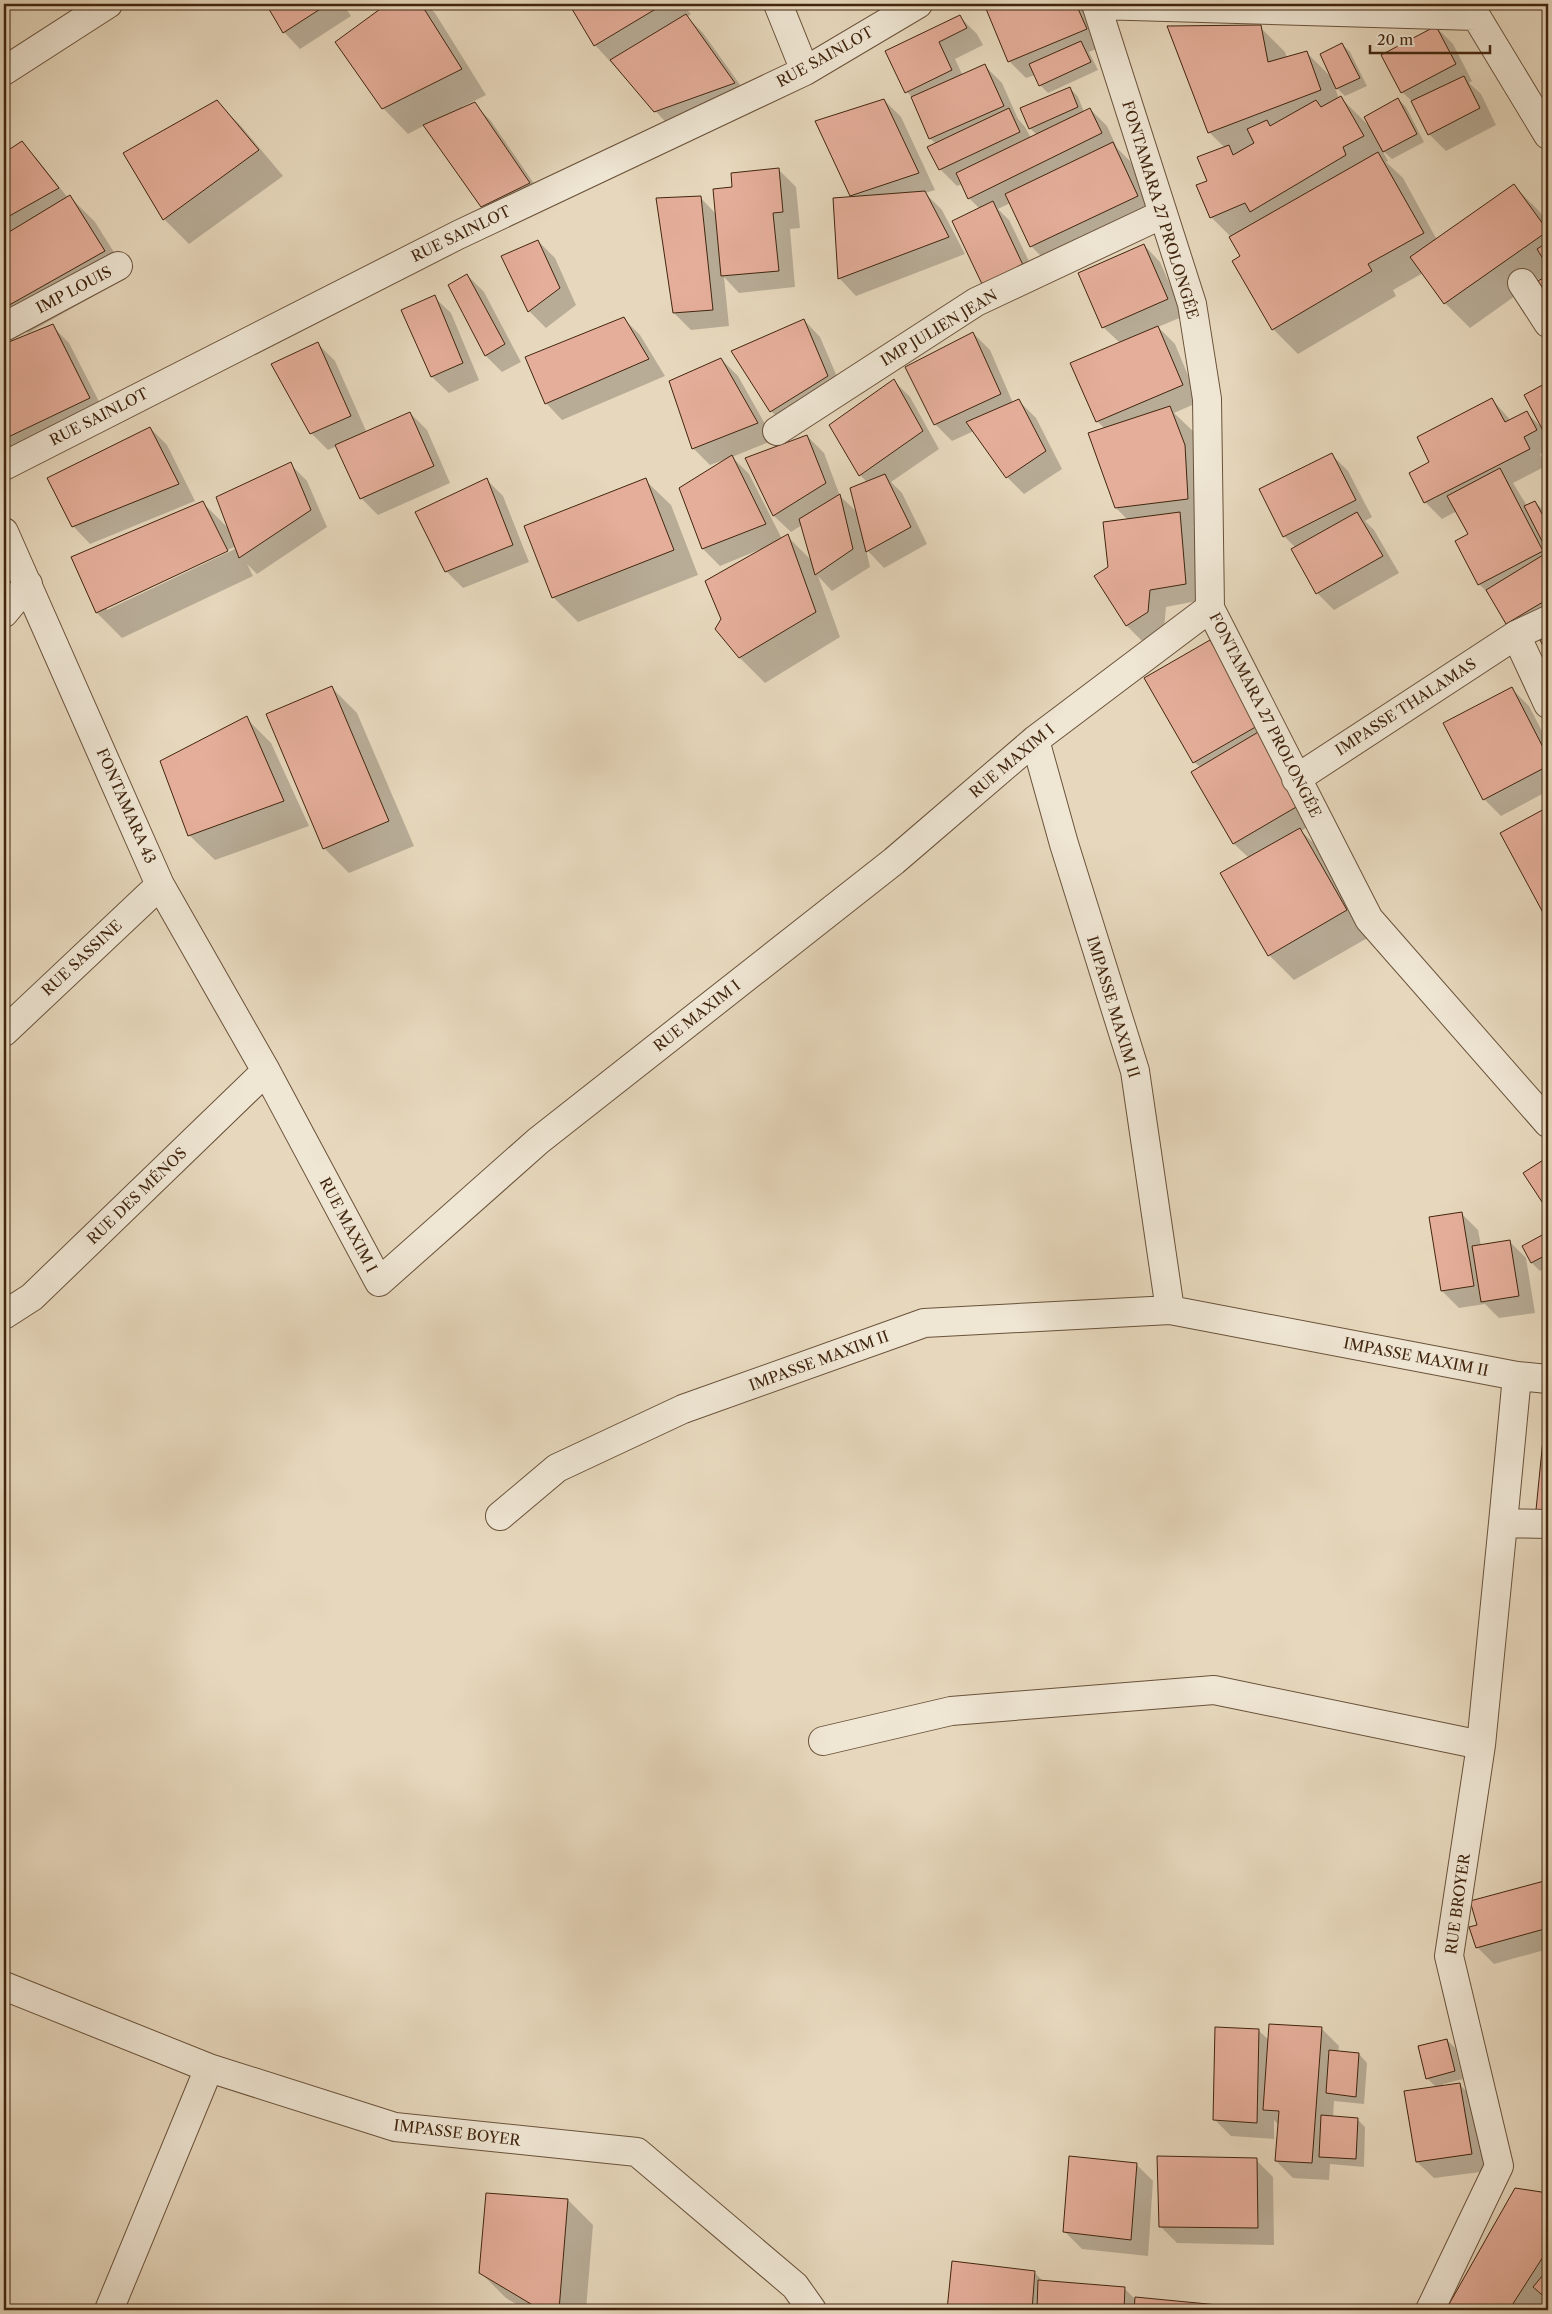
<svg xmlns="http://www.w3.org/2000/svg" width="1552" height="2314" font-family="'Libre Caslon Text',serif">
<rect width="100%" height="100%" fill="#e7d8bd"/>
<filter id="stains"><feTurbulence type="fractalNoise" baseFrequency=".004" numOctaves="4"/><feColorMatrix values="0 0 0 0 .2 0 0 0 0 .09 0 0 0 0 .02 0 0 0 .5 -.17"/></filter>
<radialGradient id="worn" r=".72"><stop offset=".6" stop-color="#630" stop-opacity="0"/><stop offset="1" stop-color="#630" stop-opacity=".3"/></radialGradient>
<path fill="#0003" fill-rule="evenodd" d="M267,4H343L351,16L300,49L284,32Z
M389,4H426L435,13L486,95L462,107L463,109L474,104L491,121L546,201L499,223L482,206L425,125L408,134L383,108L337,43Z
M570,4H682L691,14L687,17L703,33L751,100L672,129L595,45Z
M986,4H1085L1103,46L1089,52L1098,70L1048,93L1040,85L1035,75L1026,78L1009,61Z
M960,17L977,34L983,45L955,59L963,76L985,66L1002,83L1018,119L1025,127L1031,138L1037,135L1030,128L1070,88L1078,97L1084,112L1090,109L1107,126L1117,148L1130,161L1154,213L1048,263L1031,246L1010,203L998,209L1009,220L1039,282L1000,300L980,209L969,198L962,184L957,186L940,169L936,144L930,138L914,99L907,92L887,51Z
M1260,27L1285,52L1287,58L1306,52L1332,78L1342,44L1350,52L1367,86L1345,96L1334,85L1339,99L1341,98L1369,126L1398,99L1406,107L1424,142L1392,159L1382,150L1388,161L1386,162L1403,178L1437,240L1514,186L1539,211L1548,224V273L1540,279L1541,281L1548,276V294L1539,279L1470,328L1445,303L1423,273L1393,290L1396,296L1298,354L1273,329L1242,256L1231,237L1211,217L1208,181L1225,148L1209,132Z
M1436,27L1453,44L1472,81L1469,83L1481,94L1496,125L1446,151L1429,134L1414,103L1402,92Z
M884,100L901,117L935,190L925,193L942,210L965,254L856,296L840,279L834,200L854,198L851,195Z
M216,101L241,126L283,176L189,244L164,219Z
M22,143L38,160L68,198L70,197L95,222L129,276L28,333L4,309V155Z
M779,170L796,187L800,228L790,229L795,287L739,293L724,277L729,326L691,330L674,313L700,197L716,214L733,188Z
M538,241L555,258L576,305L546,328L529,311Z
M1144,245L1160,262L1184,316L1158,327L1175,344L1199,402L1174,413L1195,433L1212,524L1193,527L1197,530L1202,600L1166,607L1164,629L1143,642L1126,625L1110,568L1128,520L1116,508L1105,429L1097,421L1120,343L1103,327L1080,274Z
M467,275L484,292L521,362L502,372L486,356Z
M434,297L451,313L479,380L449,393L432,377Z
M623,318L640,335L665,376L562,420L546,403Z
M804,320L820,337L844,393L788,428L771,411Z
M52,326L69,343L106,415L19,456L4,441V346Z
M973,333L990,350L1013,403L1019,401L1036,418L1062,469L1024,494L1007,477L974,431L952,441L935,424Z
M318,344L335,361L367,433L410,413L427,430L450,483L378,515L361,498L337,446L328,450L311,433Z
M721,359L738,376L774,440L732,457L749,474L782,539L787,536L812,561L802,525L791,532L774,516L746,458L807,436L824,453L840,496L858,513L868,483L860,475L831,425L894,381L910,397L939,449L891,482L902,493L927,544L884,568L866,549L870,567L832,591L818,576L840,637L765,683L740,658L716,629L762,551L761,549L720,566L703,549L681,489L726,459L710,465L693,448Z
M1548,383V450L1540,454L1546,466L1513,483L1527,506L1535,502L1543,510L1548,520V626L1524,640L1507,623L1491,596L1479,584L1470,535L1457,511L1442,519L1425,502L1431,463L1492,399L1511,421L1527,413L1543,429L1526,395Z
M150,428L167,445L195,501L90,544L74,527L49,478Z
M1331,454L1348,471L1372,517L1365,521L1374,530L1399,573L1334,610L1317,593L1296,548L1284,536Z
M290,464L307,481L327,527L257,574L247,564L253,576L122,638L97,613L73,558L203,503L230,530ZM234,547L235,549L107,610V607Z
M487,480L503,496L529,562L463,588L446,571Z
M645,480L671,505L698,575L578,622L553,597Z
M1210,641L1235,666L1319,820L1301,831L1325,854L1371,936L1294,980L1269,955L1249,858L1234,844L1193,773L1201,768L1194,762Z
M332,688L357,713L414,846L349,873L324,848Z
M1512,689L1529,706L1548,743V791L1501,816L1484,799Z
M246,718L271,743L309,826L215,860L189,835Z
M1548,808V920L1502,833Z
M1461,1213L1478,1230L1481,1246L1509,1241L1526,1258L1535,1313L1499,1318L1485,1304L1459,1308L1442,1291Z
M1544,1235L1548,1240V1266L1540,1271L1532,1263L1523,1246Z
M1548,1429V1521L1537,1510L1545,1430Z
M1548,1881V1949L1494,1964L1477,1947L1479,1926L1472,1902Z
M1322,2029L1339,2046L1338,2052L1359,2054L1367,2063L1364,2104L1334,2101L1333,2117L1357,2119L1365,2127L1364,2167L1330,2164L1329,2180L1293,2178L1276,2161L1279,2125L1274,2120V2139L1231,2136L1214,2119L1259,2031L1269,2040Z
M1447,2040L1455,2048L1463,2079L1443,2084V2086L1459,2084L1476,2101L1488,2171L1434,2178L1417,2162L1436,2087L1427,2078Z
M1256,2160L1273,2177L1274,2245L1177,2243L1160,2226Z
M1136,2164L1153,2181L1148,2256L1082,2249L1065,2232Z
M1516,2189L1548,2194V2310H1453L1449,2306Z
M568,2200L593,2225L586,2310H526L506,2298L480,2272Z
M953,2262L1035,2273L1044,2282L1124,2288L1136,2300L1238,2308L1240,2310H948Z"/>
<path fill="#e5ae9a" stroke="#41250e" d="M266,4H328L283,33Z
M387,4H421L462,69L382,109L335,42Z
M569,4H664L594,46Z
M984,4H1076L1087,29L1008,62Z
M686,14L735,83L654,112L610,60Z
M960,15L967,28L939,42L952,70L905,93L885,51Z
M1261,25L1268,62L1307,51L1321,90L1208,133L1167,26Z
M1436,26L1456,64L1401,93L1381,55Z
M1081,41L1091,62L1039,86L1029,64Z
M1342,43L1360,78L1336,89L1320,54Z
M985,64L1004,106L929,139L911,97Z
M1464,76L1480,108L1428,135L1411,101Z
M1070,87L1078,107L1029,129L1020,108Z
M1341,96L1364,136L1343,147L1346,155L1250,212L1245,203L1210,218L1196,185L1207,181L1197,157L1229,145L1233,155L1254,143L1247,129L1267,120L1270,126L1316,100L1321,107Z
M1398,98L1417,134L1383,152L1364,117Z
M884,99L919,173L850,196L815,121Z
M217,100L259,150L163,220L123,153Z
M475,102L530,183L481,207L423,125Z
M1009,108L1020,132L939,170L927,147Z
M1090,108L1102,133L968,199L956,173Z
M22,141L59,188L4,219V153Z
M1113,142L1138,196L1030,247L1005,194Z
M1378,152L1424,233L1368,264L1372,271L1272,330L1232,261L1240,256L1229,237Z
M779,168L783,212L773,213L779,271L721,276L713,189L732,187L731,173Z
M1514,184L1548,231L1444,304L1410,257Z
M925,191L949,237L838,279L833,198Z
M70,195L105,251L4,308V235Z
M701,196L713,310L673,313L656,198Z
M993,201L1023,265L982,284L952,221Z
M538,240L560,288L528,312L501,256Z
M1548,242V267L1537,249Z
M1144,244L1168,299L1102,328L1078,273Z
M467,274L505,344L485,356L448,285Z
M1548,275V296L1538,281Z
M435,295L463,363L431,377L401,310Z
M624,317L649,359L545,404L525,357Z
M804,319L828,376L770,412L731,351Z
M53,324L90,398L4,439V344Z
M1158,326L1183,385L1096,422L1070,363Z
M973,332L1001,394L934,425L905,367Z
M318,342L351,416L310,434L271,364Z
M721,358L758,423L692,449L669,381Z
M894,379L923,431L859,476L829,425Z
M1548,382V440L1524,395Z
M1492,398L1505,422L1527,411L1537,430L1524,437L1530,449L1424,503L1409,473L1429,462L1417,437Z
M1019,399L1046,451L1006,478L966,422Z
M1170,406L1185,445L1188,499L1115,508L1088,433Z
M410,412L434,466L360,499L335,445Z
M150,427L179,484L72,527L47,478Z
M807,435L826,483L773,516L745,458Z
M1332,453L1356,500L1283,537L1259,489Z
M732,455L766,524L702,549L679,488Z
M291,462L311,510L239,558L216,497Z
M1500,468L1543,551L1478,585L1455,541L1468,534L1447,496Z
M885,474L911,527L866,552L850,488Z
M487,478L513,545L445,572L415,512Z
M646,478L674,550L552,598L524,526Z
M840,494L853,549L815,575L799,519Z
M203,501L228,551L96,613L71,557Z
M1535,501L1548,525V540L1543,543L1524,506Z
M1180,512L1186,584L1150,590L1148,612L1126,626L1094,576L1108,567L1103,522Z
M1357,512L1383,556L1316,594L1291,549Z
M788,534L816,612L739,658L715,629L721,619L705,581Z
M1548,552V599L1506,624L1486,590Z
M1548,628V656L1537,634Z
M1210,640L1259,725L1193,763L1144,678Z
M332,686L389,821L323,849L266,714Z
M1512,687L1548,757V766L1483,800L1443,723Z
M247,716L284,801L188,836L160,761Z
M1260,731L1303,803L1233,844L1191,772Z
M1548,807V922L1500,833Z
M1300,828L1347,910L1268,956L1220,873Z
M1548,1157V1211L1523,1173Z
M1462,1212L1474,1286L1441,1291L1429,1217Z
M1544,1234L1548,1242V1254L1531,1263L1522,1246Z
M1510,1240L1519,1296L1481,1302L1472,1246Z
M1548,1428V1510H1536L1544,1429Z
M1548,1880V1928L1476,1948L1469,1927L1477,1925L1470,1901Z
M1269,2024L1322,2027L1312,2163L1275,2161L1279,2111L1263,2110Z
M1215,2027L1259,2029L1257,2123L1213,2120Z
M1447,2039L1455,2071L1426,2079L1418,2046Z
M1329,2050L1359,2053L1356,2097L1326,2093Z
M1460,2083L1472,2154L1416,2162L1404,2091Z
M1321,2115L1358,2118L1356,2159L1319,2157Z
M1069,2156L1137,2163L1131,2240L1063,2232Z
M1157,2156L1257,2158L1258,2228L1159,2227Z
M1515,2188L1548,2193V2249L1509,2310H1454L1448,2306Z
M486,2193L568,2199L559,2310H541L479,2273Z
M952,2261L1035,2271L1032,2310H947Z
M1548,2269V2300L1533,2287Z
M1038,2280L1125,2287L1124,2310H1037Z
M1135,2297L1239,2307V2310H1134Z"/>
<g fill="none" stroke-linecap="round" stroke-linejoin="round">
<defs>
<path id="minor" d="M778,4L805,71
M1096,4L1192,304L1207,399L1210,608L1369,919L1548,1123
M1096,5L1476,16L1548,135
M4,71L108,4
M1522,283L1548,323
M4,327L118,266
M777,431L976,302L1163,214
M4,466L458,235L805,71L918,4
M4,532L160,885L266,1071L379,1282L538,1141L894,861L1035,740L1210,608
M4,613L28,584
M1516,635L1548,704
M1035,740L1064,844L1135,1071L1170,1310
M1296,779L1516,635L1548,620
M4,1032L160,885
M4,1315L32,1297L266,1071
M1517,1376L1548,1379
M500,1516L557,1468L683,1409L924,1323L1170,1310L1517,1376L1503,1523
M823,1741L951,1711L1214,1690L1481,1745
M4,1986L209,2068L395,2127L637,2152L795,2286L812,2310
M109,2310L209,2068
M1430,2310L1499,2166L1449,1956L1481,1745L1503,1523L1548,1524"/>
</defs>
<use href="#minor" stroke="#6a523a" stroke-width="30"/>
<use href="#minor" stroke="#efe6d4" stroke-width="28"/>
</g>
<g text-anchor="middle" stroke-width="4" stroke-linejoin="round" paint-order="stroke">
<g font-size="15" fill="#41250e" stroke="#efe6d4">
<text transform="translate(825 57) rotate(-29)" y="5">RUE SAINLOT</text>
<text transform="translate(1160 210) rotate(73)" y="5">FONTAMARA 27 PROLONGÉE</text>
<text transform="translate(461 234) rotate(-26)" y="5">RUE SAINLOT</text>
<text transform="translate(74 290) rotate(-28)" y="5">IMP LOUIS</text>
<text transform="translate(939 328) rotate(-31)" y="5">IMP JULIEN JEAN</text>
<text transform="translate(99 417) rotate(-27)" y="5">RUE SAINLOT</text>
<text transform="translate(1406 707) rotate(-33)" y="5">IMPASSE THALAMAS</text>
<text transform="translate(1265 715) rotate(63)" y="5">FONTAMARA 27 PROLONGÉE</text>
<text transform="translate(1012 761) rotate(-40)" y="5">RUE MAXIM I</text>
<text transform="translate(126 806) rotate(66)" y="5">FONTAMARA 43</text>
<text transform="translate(82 958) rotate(-43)" y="5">RUE SASSINE</text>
<text transform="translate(1113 1007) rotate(73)" y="5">IMPASSE MAXIM II</text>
<text transform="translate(697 1016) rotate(-38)" y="5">RUE MAXIM I</text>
<text transform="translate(137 1196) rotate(-44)" y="5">RUE DES MÉNOS</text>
<text transform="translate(348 1225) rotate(62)" y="5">RUE MAXIM I</text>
<text transform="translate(1416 1357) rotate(11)" y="5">IMPASSE MAXIM II</text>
<text transform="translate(819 1361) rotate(-20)" y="5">IMPASSE MAXIM II</text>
<text transform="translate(1458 1904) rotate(-82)" y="5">RUE BROYER</text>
<text transform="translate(457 2133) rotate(7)" y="5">IMPASSE BOYER</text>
</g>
</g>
<rect width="1552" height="2314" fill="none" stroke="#e7d8bd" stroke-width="20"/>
<rect x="5" y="5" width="1542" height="2304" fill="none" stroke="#41250e" stroke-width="2.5"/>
<rect x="10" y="10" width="1532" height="2294" fill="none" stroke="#41250e"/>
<path d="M1370 45v8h120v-8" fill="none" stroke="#41250e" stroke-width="2.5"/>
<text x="1377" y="45" font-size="15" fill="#41250e" stroke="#efe6d4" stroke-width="4" paint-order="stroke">20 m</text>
<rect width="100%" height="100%" filter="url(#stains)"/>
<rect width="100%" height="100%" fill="url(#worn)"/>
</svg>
